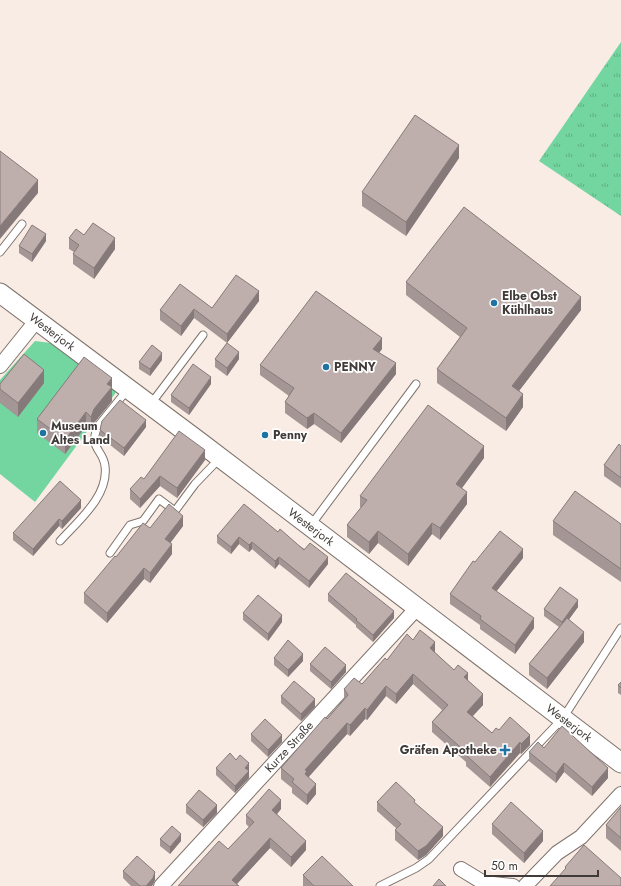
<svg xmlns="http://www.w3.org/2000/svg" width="621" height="886" font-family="Jost,sans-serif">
<defs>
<pattern id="grass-tufts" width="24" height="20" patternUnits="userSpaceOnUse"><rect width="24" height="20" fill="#73d6a0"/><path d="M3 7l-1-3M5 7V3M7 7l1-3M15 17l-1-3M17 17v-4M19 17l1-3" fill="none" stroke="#60af83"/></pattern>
</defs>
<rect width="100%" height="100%" fill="#f9ece4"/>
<path fill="url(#grass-tufts)" d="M621,42V216L539,161Z"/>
<path fill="#73d6a0" d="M35,341L51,343L117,391L35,502L0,474V380Z"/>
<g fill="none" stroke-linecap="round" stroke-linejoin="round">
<defs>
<path id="lane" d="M0,252L22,224
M150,405L203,335
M311,525L416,384
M60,541C78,521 109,496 105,466C103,449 88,449 98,426L128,389
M110,553L130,525L143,521L159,499L175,511L195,484L220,458
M380,886L416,868L429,859L563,718L621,628"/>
<path id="street" d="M0,366L37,320
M461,869L484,883L513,886
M161,886L417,608
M525,886L557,853L581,837L621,794"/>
<path id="secondary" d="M0,293L201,443L621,763"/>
</defs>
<use href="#lane" stroke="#7f736c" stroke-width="9"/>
<use href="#street" stroke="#7f736c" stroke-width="16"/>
<use href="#secondary" stroke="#7f736c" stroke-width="21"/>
<use href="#lane" stroke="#fff" stroke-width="7"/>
<use href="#street" stroke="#fff" stroke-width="14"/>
<use href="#secondary" stroke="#fff" stroke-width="19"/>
</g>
<path fill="#a39695" d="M459,158L406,236L362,206V192Z
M84,235L115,249L94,279L73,264V254L74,252L69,249V238Z
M46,241L32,262L19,253V246Z
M406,282L581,310L519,391L523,407L506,431L437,383V369L460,337L406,295Z
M259,301L227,343L239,359L227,376L215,367V359L227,343L194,318L181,336L160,320V310L212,308Z
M382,349L379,353L396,374L341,443L314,424L307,429L285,413V402L289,396L260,375V365Z
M162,360L150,376L139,369V362Z
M112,378V401L94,423L91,430L86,426L65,454L37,433V419Z
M44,383L18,417L0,403V384Z
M211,384L189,415L171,402V395Z
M146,427L124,456L100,437V430Z
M621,446V488L604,476V465Z
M484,458L462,488L467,504L440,540L432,534L408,566L378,543L369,554L347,537V525L361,508L360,507V496Z
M205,460L177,498L160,486L140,508L130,499V489L144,479Z
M81,508L62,529L59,526L33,556L13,540V533Z
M553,521L621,524V582L553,535Z
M183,526L170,543L172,554L150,583L144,579L107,623L84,603V593L116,557L150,528Z
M278,532L328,564L309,588L279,564L275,569L252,549L249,552L239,544L231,554L217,543V536Z
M523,558L496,591L534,628L515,654L480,629V625L450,604V594L475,562Z
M328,594L394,618L373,642L356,627V625L328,601Z
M578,607L569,619L584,642L547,689L529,675V664L559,627L544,616V609Z
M243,613L282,622L268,641L243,620Z
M413,640L435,653L454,670L468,681L483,705L473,716L492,733L499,730L530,745L521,754L520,753L490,787L466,766V762L432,732V722L442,710L413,684L396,704L386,696L367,720L365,719L350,736L347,734L308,777L316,794L307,805L292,793V788L281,779V768L344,700V689L362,684L387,660Z
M274,658L303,661L288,677L274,665Z
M310,664L346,672L331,689L310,671Z
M621,682V695L618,693V685Z
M281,696L315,707L301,721L281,703Z
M251,734L282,742L268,757L251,741Z
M544,748L608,778L592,796L564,772L556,783L529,761V752Z
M216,768L249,771V778L235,793L216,775Z
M377,802L415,803L443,836L426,855L418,860L395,840V830L397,829L377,811Z
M186,805L217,813L203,827L186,813Z
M621,807V851L606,838V825Z
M281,809L277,814L306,850L291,867L270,848L237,884L178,886L228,849L249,827L246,824V815Z
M492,824L543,841L524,863L492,834Z
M160,839L181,841L170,854L160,846Z
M123,871L155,880L152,886H131L123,878Z
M303,875L353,886H303Z"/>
<path fill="#857a79" d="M459,145V158L406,236V222Z
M38,180V193L0,239V226Z
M46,234V241L32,262V254Z
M115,238V249L94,279V268Z
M259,291V301L227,343V334Z
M581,297V310L512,400V386Z
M194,309V318L181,336V326Z
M382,338V349L373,360V349Z
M239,352V359L227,376V368Z
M162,353V360L150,376V369Z
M396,363V374L341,443V433Z
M44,370V383L18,417V403Z
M211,377V384L189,415V408Z
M112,378V401L94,423L91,430V417L94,409L107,384Z
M523,394V407L506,431V418Z
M86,412V426L65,454V440Z
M314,413V424L307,429V418Z
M146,420V427L124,456V448Z
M484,446V458L456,496V484Z
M205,450V460L177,498V488Z
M160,476V486L140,508V499Z
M467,492V504L440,540V528Z
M81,500V508L62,529V521Z
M183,516V526L165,550V539Z
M59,519V526L33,556V549Z
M432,523V534L408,566V554Z
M378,531V543L369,554V542Z
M239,537V544L231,554V547Z
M252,542V549L249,552V545Z
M172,544V554L150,583V573Z
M523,549V558L492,597V588Z
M279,557V564L275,569V561Z
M328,557V564L309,588V581Z
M144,568V579L107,623V613Z
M578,600V607L562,629V622Z
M394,611V618L373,642V635Z
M282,615V622L268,641V634Z
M534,618V628L515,654V645Z
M584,632V642L547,689V678Z
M435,642V652L430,659V648Z
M303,654V661L288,677V670Z
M346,665V672L331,689V682Z
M468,673V684L464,677Z
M413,674V684L396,704V694Z
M386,686V696L367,720V710Z
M483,694V705L467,722V712Z
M315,699V707L301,721V714Z
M365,708V719L350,736V725Z
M347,723V734L307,779L305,774V770Z
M282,735V742L268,757V750Z
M530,735V745L521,754V744Z
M520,742V753L490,787V777Z
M249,763V771L245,775V768Z
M564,763V772L556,783V774Z
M608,768V778L592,796V787Z
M249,771V778L235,793V786Z
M316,784V794L307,805V795Z
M281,800V809L272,820V810Z
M217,805V813L203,827V820Z
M443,827V836L426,855L418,860V851Z
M543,831V841L524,863V853Z
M181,834V841L170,854V847Z
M270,838V848L235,886L232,880Z
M306,841V850L291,867V857Z
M155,872V880L152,886H146Z"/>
<path fill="#beafad" stroke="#857a79" d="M415,115L459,145L406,222L362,192Z
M0,151L38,180L0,226Z
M464,207L581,297L512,386L523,394L506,418L437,369L467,328L406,282Z
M93,223L115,238L94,268L73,254L79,245L69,238L76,229L84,235Z
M32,225L46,234L32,254L19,246Z
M236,275L259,291L227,334L194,309L181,326L160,310L180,284L212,308Z
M316,291L382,338L373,349L396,363L341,433L314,413L307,418L285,402L294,388L260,365Z
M227,343L239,352L227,368L215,359Z
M152,345L162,353L150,369L139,362Z
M24,354L44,370L18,403L0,389V384Z
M84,357L112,378L107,384L112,387L94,409L91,417L86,412L65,440L37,419Z
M193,364L211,377L189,408L171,395Z
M120,400L146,420L124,448L100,430L102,421Z
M428,405L484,446L456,484L467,492L440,528L432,523L408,554L378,531L369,542L347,525L367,500L360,496Z
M179,431L205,450L177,488L160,476L140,499L130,489L141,477L144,479Z
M619,444L621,446V478L604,465Z
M60,481L81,500L62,521L59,519L33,549L13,533Z
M575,491L621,524V569L553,521Z
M169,504L183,516L165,539L172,544L150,573L144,568L107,613L84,593L115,556L116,557L143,523L150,528Z
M244,504L278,532L280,529L304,550L310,543L328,557L309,581L279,557L275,561L252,542L249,545L239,537L231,547L217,536Z
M500,531L523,549L492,588L534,618L515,645L480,619L481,616L450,594L473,561L475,562Z
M346,573L394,611L373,635L356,620L357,619L328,594Z
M560,587L578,600L562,622L544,609Z
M258,595L282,615L268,634L243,613Z
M567,618L584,632L547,678L529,664Z
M420,630L435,642L430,648L454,670L458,665L468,673L464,677L483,694L467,712L492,733L496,728L499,730L510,717L530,735L521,744L520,742L490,777L466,755L467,753L432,722L448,705L413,674L396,694L386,686L367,710L365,708L350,725L347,723L305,770L307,771L305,774L316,784L307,795L292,782L294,779L281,768L325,717L327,719L348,695L344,689L354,678L362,684L385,658L387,660L407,634L413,640Z
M288,640L303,654L288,670L274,658Z
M325,647L346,665L331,682L310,664Z
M294,681L315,699L301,714L281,696Z
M621,682V688L618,685Z
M265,719L282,735L268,750L251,734Z
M562,726L608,768L592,787L564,763L556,774L529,752L538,742L544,748Z
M230,753L236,760L240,755L249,763L245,768L249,771L235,786L216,768Z
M396,782L415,800L414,802L443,827L426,846L418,851L395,830L401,824L377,802Z
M269,789L281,800L272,810L306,841L291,857L270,838L232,880L239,886H178L219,841L228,849L254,822L246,815Z
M199,790L217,805L203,820L186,805Z
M511,802L543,831L524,853L492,824Z
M621,807V838L606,825Z
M172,826L181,834L170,847L160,839Z
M584,845L621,878V886H550L566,868L565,867Z
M137,856L155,872L153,878L146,886H140L123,871Z
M322,856L353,886H314L303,875Z
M439,879L446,886H433Z"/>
<g fill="#1f73a3" stroke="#fff" stroke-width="1.5">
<circle cx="494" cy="303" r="4"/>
<circle cx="326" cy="367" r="4"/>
<circle cx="43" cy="433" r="4"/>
<circle cx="265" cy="435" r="4"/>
<path d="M503 744h4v4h4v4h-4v4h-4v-4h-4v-4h4z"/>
</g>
<g text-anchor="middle" stroke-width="3.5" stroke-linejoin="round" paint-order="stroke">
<g font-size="12" font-weight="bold" fill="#403b38" stroke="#fff" text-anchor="start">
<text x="502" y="300">Elbe Obst<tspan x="502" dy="14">Kühlhaus</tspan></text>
<text x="334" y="371">PENNY</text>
<text x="51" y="430">Museum<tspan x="51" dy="14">Altes Land</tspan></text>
<text x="273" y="439">Penny</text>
<text x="497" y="754" text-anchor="end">Gräfen Apotheke</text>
</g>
<g font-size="12" fill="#403b38" stroke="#fff">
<text transform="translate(52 332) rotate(37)" y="4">Westerjork</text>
<text transform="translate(311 527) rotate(37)" y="4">Westerjork</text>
<text transform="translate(569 723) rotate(37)" y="4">Westerjork</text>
<text transform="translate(289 747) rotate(-47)" y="4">Kurze Straße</text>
</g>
</g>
<path d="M485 870v6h113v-6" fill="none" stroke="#403b38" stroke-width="2"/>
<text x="491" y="870" font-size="12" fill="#403b38" stroke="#ffffff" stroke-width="3" paint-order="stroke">50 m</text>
</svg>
